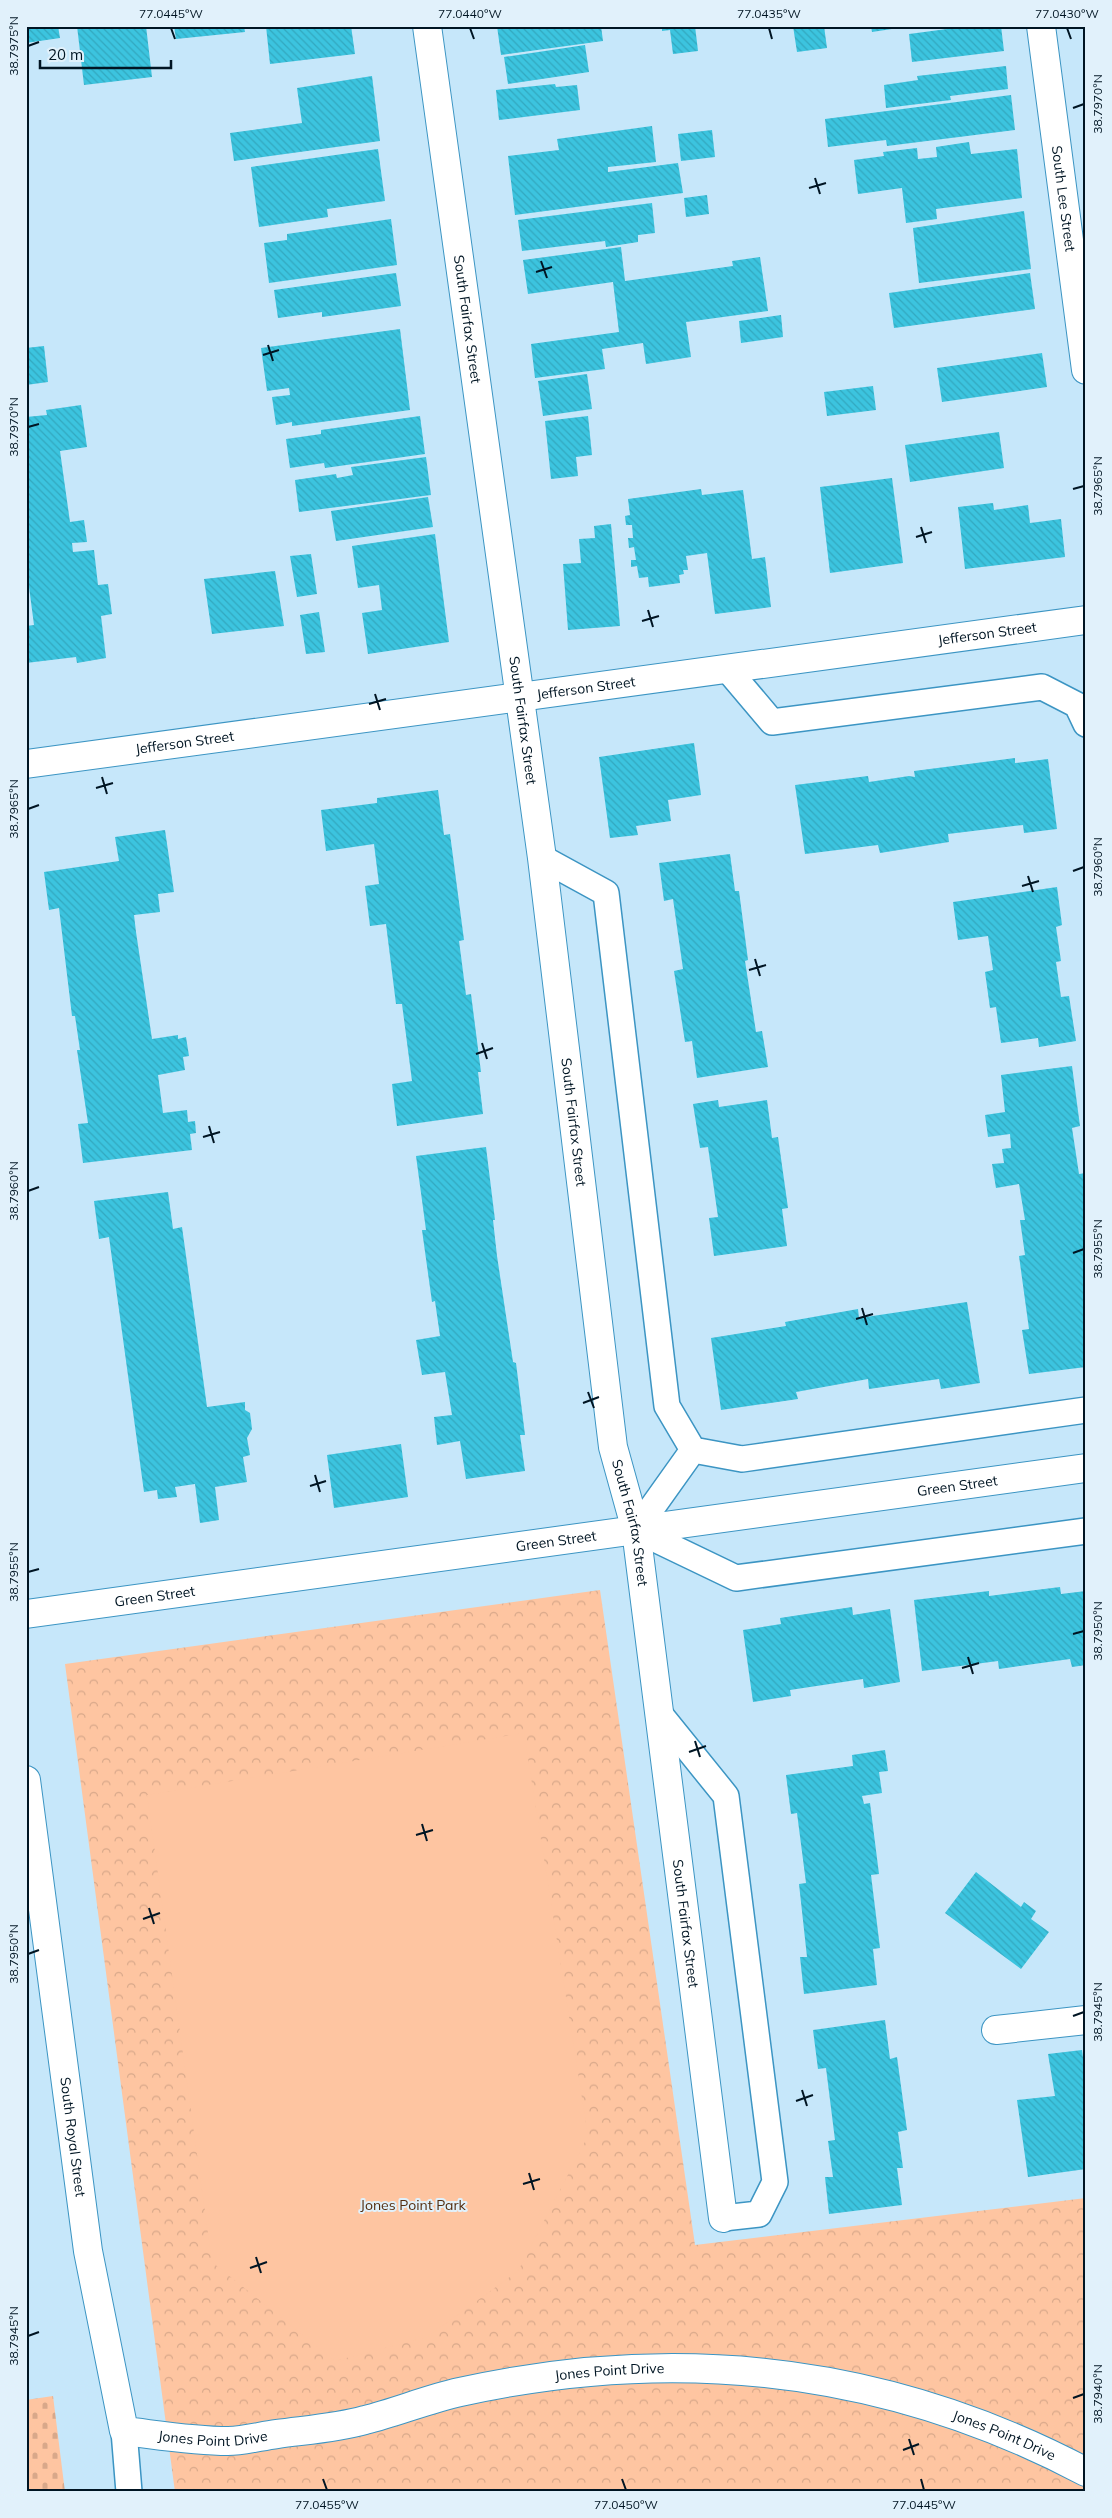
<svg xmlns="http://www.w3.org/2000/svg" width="1112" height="2518" font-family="Mulish,sans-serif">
<defs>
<pattern id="forest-crowns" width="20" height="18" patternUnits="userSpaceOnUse" patternTransform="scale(1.25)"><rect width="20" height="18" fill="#fec5a1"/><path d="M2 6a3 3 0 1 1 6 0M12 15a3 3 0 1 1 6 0" fill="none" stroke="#d8a88a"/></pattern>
<pattern id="cemetery-stones" width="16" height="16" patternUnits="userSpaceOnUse" patternTransform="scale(1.25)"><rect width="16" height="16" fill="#fec5a1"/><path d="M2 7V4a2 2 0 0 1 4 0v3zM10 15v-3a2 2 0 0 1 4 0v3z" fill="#d8a88a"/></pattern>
<pattern id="building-back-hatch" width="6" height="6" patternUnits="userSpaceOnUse" patternTransform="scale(1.25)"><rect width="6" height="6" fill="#3cc4df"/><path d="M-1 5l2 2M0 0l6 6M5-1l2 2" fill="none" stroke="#33a8bf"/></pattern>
</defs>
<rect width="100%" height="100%" fill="#c6e7fa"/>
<path fill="url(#forest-crowns)" d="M600,1590L695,2245L1086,2198V2492H175L65,1664Z"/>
<path fill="url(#cemetery-stones)" d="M53,2396L65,2492H26V2400Z"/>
<path fill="#fec5a1" d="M524,1733L588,2136L518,2271L427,2337L335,2361L212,2262L147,1795Z"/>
<path fill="url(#building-back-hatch)" d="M26,26H58L60,38L26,43Z
M77,26H146L152,77L84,85Z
M174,26H244L245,32L176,39Z
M266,26H351L355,54L270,64Z
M497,26H601L603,41L501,55Z
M662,26H695L698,51L673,54L670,30L662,31Z
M793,26H824L827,48L797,52Z
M871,26H905V27L872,32Z
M970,26H1001L1004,51L912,62L909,34Z
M585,45L589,72L508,84L504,57Z
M1006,66L1008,89L950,96L951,100L886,108L884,85L918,80L917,76Z
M372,76L380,141L234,161L230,133L302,123L297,88Z
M555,84L556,87L577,85L580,110L499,120L496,90Z
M1011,95L1015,130L887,146L886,140L828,147L825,119Z
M652,126L656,162L608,167V172L678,163L683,193L515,215L508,156L559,150L557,139Z
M712,130L715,157L681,161L678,134Z
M969,142L971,154L1017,149L1022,198L936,209L937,219L906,223L902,188L858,194L854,160L884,156L883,152L917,148L918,159L937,157L936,147Z
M378,149L385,201L327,209L328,217L259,227L251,167Z
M707,195L709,214L686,217L684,198Z
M652,203L655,233L638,235V242L606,247L605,241L522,251L518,220Z
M1024,211L1031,269L919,283L913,228Z
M391,219L397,265L269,283L264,243L287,240V234Z
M621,247L625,281L733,266L732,261L760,257L768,311L686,322L691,357L646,364L643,343L602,349L605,369L535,378L531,344L619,332L613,282L528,294L523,260Z
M396,273L401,306L322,317V312L278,318L274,290Z
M1030,273L1035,309L894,328L889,293Z
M781,315L783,337L741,343L739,321Z
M400,329L410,410L292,426V422L276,425L272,397L290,395L289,388L267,391L261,348Z
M44,346L48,382L26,385V348Z
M1042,353L1047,387L942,402L937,368Z
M587,374L592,409L543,416L538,381Z
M873,386L876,410L827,416L824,392Z
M81,405L87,447L60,451L70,522L84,520L87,542L72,543L73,552L94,550L98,585L108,584L112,614L101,616L106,658L77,663L76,657L26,663V626L34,625L26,564V417L47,415L46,410Z
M420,416L425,454L325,468L324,463L290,468L286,439L321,434V430Z
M588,416L592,455L576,457L578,476L551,479L545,421Z
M999,432L1004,468L910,482L905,445Z
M426,457L431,495L299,512L295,480L336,474L337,478L353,475L351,467Z
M892,478L903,563L830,573L820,487Z
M701,489L702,495L743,490L752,559L765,557L771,607L715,614L707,553L686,556L688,570H683L684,574L679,575L680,583L649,587L648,577L639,578L637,566L631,567V560H636L634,547L629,548L628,538H633L632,525H626L625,516L630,515L628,499Z
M428,497L433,527L336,541L331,511Z
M993,503L994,510L1028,505L1030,523L1061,519L1065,557L965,569L958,507Z
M611,524L620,626L568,630L563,564L581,563L579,539L595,538L594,526Z
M435,534L449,642L368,654L362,613L382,610L379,585L358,588L352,546Z
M311,554L317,594L297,597L290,556Z
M275,571L284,626L212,634L204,579Z
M319,612L325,652L306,654L300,615Z
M694,743L701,795L668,800L671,821L636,826L638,835L610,838L599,757Z
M1015,758V763L1048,759L1057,829L1024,833L1023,825L948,834L949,842L880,853L878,845L805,854L795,785L868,776L869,782L909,776L915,777L914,771Z
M438,790L444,835L450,834L464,940L459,941L461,956L466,995L471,994L481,1072H478L483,1114L397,1126L392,1084L412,1081L402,1004H396L386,924L370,926L365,886L379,884L374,844L326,851L321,810L377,803V798Z
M165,830L174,892L158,894L160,912L134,915L136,932L152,1039L178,1035V1039L186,1037L189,1056L183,1057L185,1070L158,1075L163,1113L187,1110L188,1122L195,1121L196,1133L190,1134L192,1150L83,1163L78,1124L88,1123L77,1050H80L75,1016H72L59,908L49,910L44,872L119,861L115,837Z
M730,854L735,891H739L748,960L745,961L756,1032L762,1031L768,1067L697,1078L692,1041L685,1042L674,971L683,969L673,899L664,901L659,863Z
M1057,887L1062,925L1056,927L1061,961L1056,962L1061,997L1069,996L1076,1041L1039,1047L1038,1038L1001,1043L996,1007L990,1008L985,972L993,970L988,936L958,940L953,902Z
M1072,1066L1080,1126L1072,1128L1079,1174L1086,1173V1367L1029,1374L1022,1330L1029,1329L1019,1256L1025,1255L1020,1220H1025L1019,1184L996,1188L992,1164L1004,1163L1002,1149L1011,1148L1010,1134L988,1137L985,1115L1005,1112L1001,1075Z
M718,1100L719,1107L767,1100L772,1138L778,1137L788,1208L782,1209L787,1246L714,1256L709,1218L718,1217L708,1147L700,1148L693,1104Z
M486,1147L495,1220H493L497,1256L513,1362L516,1363L525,1435H520L525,1471L466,1479L460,1441L437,1445L434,1417L452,1415L445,1372L422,1375L416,1340L440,1336L435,1301L432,1302L422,1230H426L416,1156Z
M168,1192L173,1229L182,1227L207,1407L245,1402V1410L250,1413L252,1429L247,1438L250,1455L243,1457L247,1482L215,1487L219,1520L200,1523L195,1484L175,1487L177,1497L158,1499L157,1490L144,1492L109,1237L99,1239L94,1201Z
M967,1302L980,1383L941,1389L939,1379L869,1389L868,1379L796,1392L798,1399L721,1410L711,1338L786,1326L785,1322L858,1309L859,1318Z
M401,1444L408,1497L334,1508L327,1455Z
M1060,1587L1061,1594L1086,1591V1665L1072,1667L1070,1659L999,1669L998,1661L922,1671L914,1600L989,1591V1596Z
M852,1607L853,1615L890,1609L900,1682L864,1688L863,1679L790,1690L791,1696L753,1702L743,1630L781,1624L780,1618Z
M885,1750L888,1771L879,1772L882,1793L862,1796L864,1804L870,1803L879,1874L871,1875L880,1948L873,1949L877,1985L804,1994L800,1957H807L799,1884L806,1883L797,1813L791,1814L786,1775L853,1766L852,1755Z
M976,1872L1021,1907L1024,1902L1036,1911L1031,1919L1049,1932L1021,1969L945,1913Z
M885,2020L890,2059L897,2057L907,2130L898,2132L903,2168H897L902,2205L829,2214L825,2177H833L828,2141L835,2140L826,2068L818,2069L813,2030Z
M1082,2050L1086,2079V2169L1028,2177L1017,2100L1055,2096L1048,2054Z"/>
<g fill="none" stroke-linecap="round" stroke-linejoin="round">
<defs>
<path id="lane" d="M728,670L772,722L1042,687L1077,705L1086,724
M542,858L606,893L667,1406L693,1450L742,1459L1086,1410
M693,1450L636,1530L736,1578L1086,1531
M659,1713L726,1796L775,2182L759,2214L723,2218
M124,2431L129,2492"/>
<g id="street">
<path id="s1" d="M427,26L542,858L613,1447L636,1530L723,2218"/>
<path id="s2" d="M1041,26L1086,370"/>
<path id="s3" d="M26,764L1086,620"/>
<path id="s4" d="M26,1614L1086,1468"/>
<path id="s5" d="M26,1780L88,2251L124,2431C158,2435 193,2441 228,2441C244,2441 261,2436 277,2434C306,2430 337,2428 365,2420C397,2412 428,2399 460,2392C678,2344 887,2367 1086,2472"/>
<path d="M996,2030L1086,2020"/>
</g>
</defs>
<use href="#lane" stroke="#3c95c3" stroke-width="28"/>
<use href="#street" stroke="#3c95c3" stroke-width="30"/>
<use href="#lane" stroke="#fff" stroke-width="25"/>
<use href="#street" stroke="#fff" stroke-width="28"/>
</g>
<path fill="none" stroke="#001523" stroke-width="2" d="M171,28L175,39M470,28L474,39M769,28L772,39M1067,28L1071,39M28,46L39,42M1073,108L1084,104M815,178L820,194M809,188L826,183M541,261L547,278M536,272L552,267M268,345L273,361M263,355L279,350M28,427L39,424M1073,489L1084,486M921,527L926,543M916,537L932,532M648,610L653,627M642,621L659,616M375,694L380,710M369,704L386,699M102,777L107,794M96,788L113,783M28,809L39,805M1073,871L1084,867M1028,876L1033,892M1022,886L1039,881M755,959L760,976M749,970L766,965M482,1043L487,1059M476,1054L493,1048M209,1126L214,1143M203,1137L220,1132M28,1191L39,1187M1073,1253L1084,1249M862,1308L867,1325M856,1319L873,1314M588,1392L594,1408M583,1403L599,1397M315,1475L320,1492M310,1486L326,1481M28,1572L39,1569M1073,1634L1084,1631M968,1657L973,1674M962,1668L979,1663M695,1741L700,1757M689,1752L706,1746M422,1824L427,1841M416,1835L433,1830M149,1908L154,1924M143,1919L160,1913M28,1954L39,1950M1073,2016L1084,2012M802,2090L807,2106M796,2101L813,2095M529,2173L534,2190M523,2184L540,2179M256,2257L261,2273M250,2268L267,2262M28,2336L39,2332M1073,2398L1084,2394M909,2439L914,2455M903,2450L919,2444M323,2479L327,2490M622,2479L626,2490M921,2479L924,2490"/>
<g text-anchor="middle" stroke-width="4" stroke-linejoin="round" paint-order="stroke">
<g font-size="14" fill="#001523" stroke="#e1f1fb">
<text dy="5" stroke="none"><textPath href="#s2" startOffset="174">South Lee Street</textPath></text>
<text dy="5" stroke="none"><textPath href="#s1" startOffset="296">South Fairfax Street</textPath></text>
<text dy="5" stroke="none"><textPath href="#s3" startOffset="970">Jefferson Street</textPath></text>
<text dy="5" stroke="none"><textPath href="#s3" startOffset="565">Jefferson Street</textPath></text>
<text dy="5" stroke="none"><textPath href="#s1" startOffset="701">South Fairfax Street</textPath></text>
<text dy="5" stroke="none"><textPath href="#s3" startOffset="160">Jefferson Street</textPath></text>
<text dy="5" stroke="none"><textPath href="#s1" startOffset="1106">South Fairfax Street</textPath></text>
<text dy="5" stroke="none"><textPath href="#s4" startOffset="940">Green Street</textPath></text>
<text dy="5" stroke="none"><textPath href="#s1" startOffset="1511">South Fairfax Street</textPath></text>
<text dy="5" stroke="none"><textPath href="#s4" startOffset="535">Green Street</textPath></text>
<text dy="5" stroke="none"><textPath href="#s4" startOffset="130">Green Street</textPath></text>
<text dy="5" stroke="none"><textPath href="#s1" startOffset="1916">South Fairfax Street</textPath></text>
<text dy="5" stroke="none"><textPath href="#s5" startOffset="360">South Royal Street</textPath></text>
<text dy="5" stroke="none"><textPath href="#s5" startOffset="1152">Jones Point Drive</textPath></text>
<text dy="5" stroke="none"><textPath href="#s5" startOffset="748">Jones Point Drive</textPath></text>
<text dy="5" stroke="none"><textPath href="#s5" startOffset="1556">Jones Point Drive</textPath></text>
</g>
<g font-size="14" fill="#532c0e" stroke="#e1f1fb">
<text x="413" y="2210">Jones Point Park</text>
</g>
</g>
<rect width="1112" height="2518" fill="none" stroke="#e1f1fb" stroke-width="55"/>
<path d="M40 60v8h131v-8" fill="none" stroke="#001523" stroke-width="2.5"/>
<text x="48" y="60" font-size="15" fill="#001523" stroke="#e1f1fb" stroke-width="4" paint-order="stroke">20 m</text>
<rect x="28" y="28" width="1056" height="2462" fill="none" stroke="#001523" stroke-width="2"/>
<g font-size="12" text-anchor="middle" fill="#001523">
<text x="171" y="18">77.0445°W</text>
<text x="470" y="18">77.0440°W</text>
<text x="769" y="18">77.0435°W</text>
<text x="1067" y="18">77.0430°W</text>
<text transform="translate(14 46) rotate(-90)" y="4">38.7975°N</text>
<text transform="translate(1098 104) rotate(-90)" y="4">38.7970°N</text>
<text transform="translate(14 427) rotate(-90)" y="4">38.7970°N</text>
<text transform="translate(1098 486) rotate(-90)" y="4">38.7965°N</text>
<text transform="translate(14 809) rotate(-90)" y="4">38.7965°N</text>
<text transform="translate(1098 867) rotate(-90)" y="4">38.7960°N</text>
<text transform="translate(14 1191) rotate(-90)" y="4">38.7960°N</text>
<text transform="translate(1098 1249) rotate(-90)" y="4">38.7955°N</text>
<text transform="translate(14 1572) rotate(-90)" y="4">38.7955°N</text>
<text transform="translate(1098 1631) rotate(-90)" y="4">38.7950°N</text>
<text transform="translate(14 1954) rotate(-90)" y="4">38.7950°N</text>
<text transform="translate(1098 2012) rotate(-90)" y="4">38.7945°N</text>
<text transform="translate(14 2336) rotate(-90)" y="4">38.7945°N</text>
<text transform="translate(1098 2394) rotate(-90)" y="4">38.7940°N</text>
<text x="327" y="2509">77.0455°W</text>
<text x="626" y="2509">77.0450°W</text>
<text x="924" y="2509">77.0445°W</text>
</g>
</svg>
